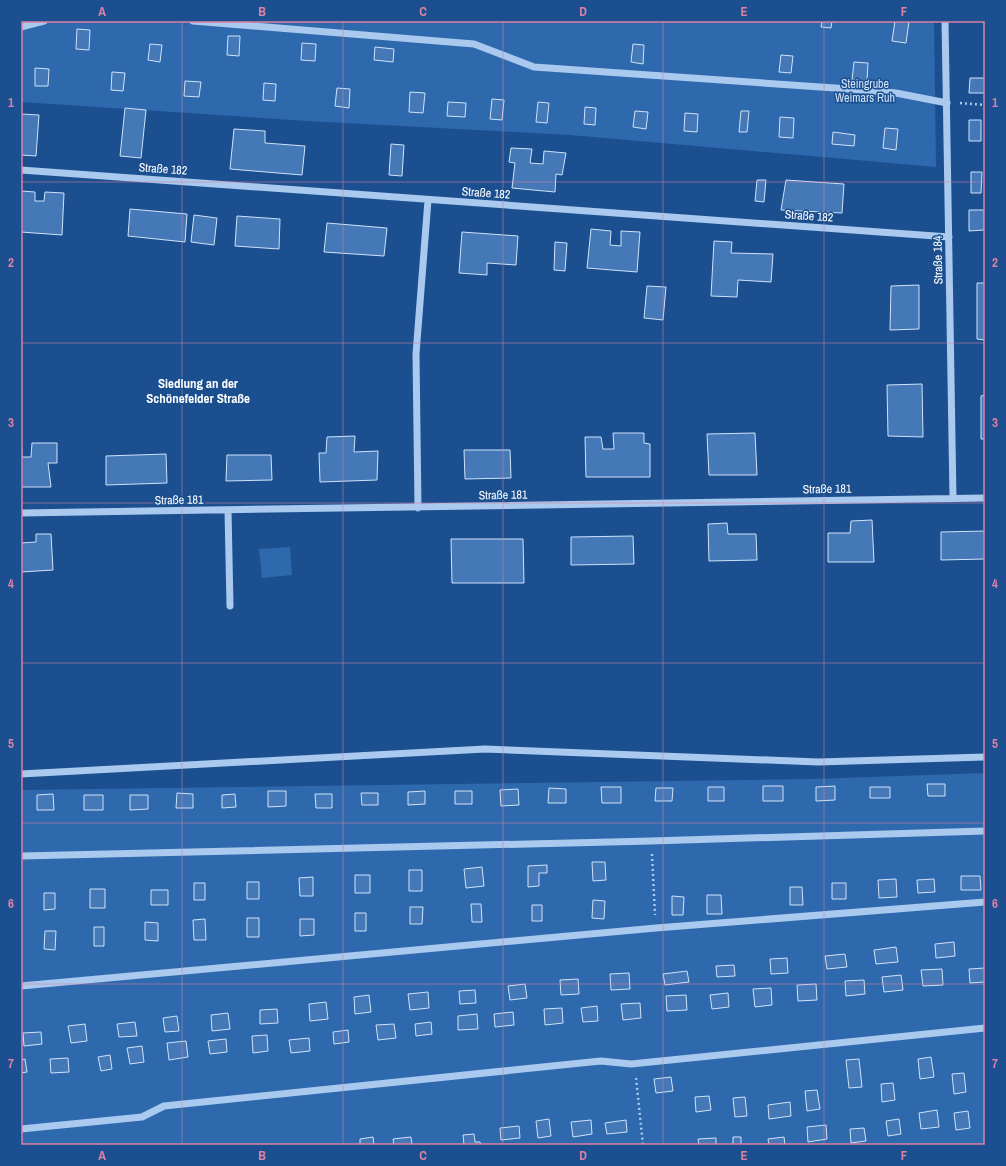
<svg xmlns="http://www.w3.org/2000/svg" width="1006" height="1166" font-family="'Archivo Narrow',sans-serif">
<rect width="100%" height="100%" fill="#1b4f8f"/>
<path fill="#2e69ad" d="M21,21H934L936,167L570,135L307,121L21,102Z
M290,547L292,575L262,578L259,549Z
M985,773V1145H21V790L812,779Z"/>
<path fill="#4478b7" stroke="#cfe3fa" d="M822,21H832L831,28L821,27Z
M895,21H909L906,43L892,41Z
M77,29L90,30L89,50L76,49Z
M228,36H240L239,56L227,55Z
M302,43L316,44L315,61L301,60Z
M150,44L162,45L160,62L148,60Z
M633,44L644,45L643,64L631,62Z
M375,47L394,49L393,62L374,60Z
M781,55L793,56L791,73L779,72Z
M854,62L868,63L867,81L852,80Z
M35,68L49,69L48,86H35Z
M112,72L125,73L123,91L111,90Z
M970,78H985V93H969Z
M185,81L201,82L199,97L184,96Z
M264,83L276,84L275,101L263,100Z
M337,88L350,89L349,108L335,106Z
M410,92L425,93L423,113L409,112Z
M492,99L504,100L502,120L490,119Z
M448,102L466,103L465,117L447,116Z
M538,102L549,103L547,123L536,122Z
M585,107L596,108L595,125L584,124Z
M125,108L146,110L141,158L120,156Z
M635,111L648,112L646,129L633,127Z
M741,111H749L747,132H739Z
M685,113L698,114L697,132L684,131Z
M21,114L39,115L36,156L21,155Z
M780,117L794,118L793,138L779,137Z
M969,120H981V141H969Z
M885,128L898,129L896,150L883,148Z
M234,129L265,131V143L305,146L302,175L230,169Z
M833,132L855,135L854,146L832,144Z
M391,144L404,145L402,176L389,175Z
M511,148L532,149L530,163L543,164L544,151L566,153L562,175L556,174L555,192L512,188L515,163L509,162Z
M971,172H982L981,193H971Z
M757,180H766L764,202L755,201Z
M786,180L844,184L842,213L781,210Z
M21,191L35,192V201H44L45,192L64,193L62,235L21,232Z
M130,209L187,214L185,242L128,236Z
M969,210H984V230L969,231Z
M194,215L217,218L214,245L191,242Z
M237,216L280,219L279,249L235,246Z
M327,223L387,228L384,256L324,252Z
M591,229L611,231L610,245L621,246V231L640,232L637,272L587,268Z
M462,232L518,236L516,265L487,263V275L459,273Z
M714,241L732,242L731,253L773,254L771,282L738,280L737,297L711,296Z
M555,242L567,243L565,271L554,270Z
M977,283H985V340L977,339Z
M919,285V329L890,330L891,286Z
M647,286L666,287L663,320L644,318Z
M922,384L923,437L888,436L887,385Z
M985,395V439H981V396Z
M613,433H644V443L650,444V477H586L585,437H601L603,449H614Z
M755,433L757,475H709L707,434Z
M21,434L22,457H31L32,443H57V463H48L51,487H21Z
M355,436L354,452L378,451L377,480L320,482L319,453H326L327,437Z
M464,450H510L511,478L465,479Z
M166,454L167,483L106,485V456Z
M227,455H271L272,480L226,481Z
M872,520L874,562H828V533H850L851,521Z
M727,523L728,534H756L757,560L709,561L708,524Z
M985,531V559L941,560V532Z
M36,534H51L53,570L21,572V543L36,542Z
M633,536L634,564L571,565V537Z
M451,539H523L524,583H452Z
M927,784H945V796H928Z
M763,786H783V801H763Z
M835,786V800L816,801V787Z
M601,787H621V803H602Z
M708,787H724V801H708Z
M870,787H890V798H870Z
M549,788L566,789V803H548Z
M656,788H673L672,801H655Z
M518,789L519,805L501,806L500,790Z
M268,791H286V806L268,807Z
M425,791V804L408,805V792Z
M455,791H472V804H455Z
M177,793L193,794V808H176Z
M361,793H378V805H362Z
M53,794L54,810H37V795Z
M235,794L236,807L222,808V795Z
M315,794H332V808H316Z
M84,795H103V810H84Z
M130,795H148V809L130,810Z
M592,862H605L606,880L593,881Z
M547,865V873H539V886L528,887V866Z
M482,867L484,886L466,888L464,869Z
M409,870H422V891H409Z
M355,875H370V893H355Z
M961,876H980L981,890H961Z
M313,877V896H300L299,878Z
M896,879L897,897L879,898L878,880Z
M934,879L935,892L918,893L917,880Z
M247,882H259V899H247Z
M194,883H205V900H194Z
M832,883H846V899H832Z
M790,887H802L803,905H790Z
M90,889H105V908H90Z
M151,890H168V905H151Z
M44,893H55V909L44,910Z
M707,895H721L722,914H707Z
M672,896L684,897L683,915H672Z
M593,900L605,901L604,919L592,918Z
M471,904H481L482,922H472Z
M532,905H542V921H532Z
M410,907H423L422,924H410Z
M355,913H366V931H355Z
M247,918H259V937H247Z
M205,919L206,940H194L193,920Z
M300,919H314V935L300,936Z
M145,922L158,923V941L145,940Z
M94,927H104V946H94Z
M45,931H56L55,950L44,949Z
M954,942L955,956L936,958L935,944Z
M896,947L898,962L876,964L874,950Z
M845,954L847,967L827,969L825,956Z
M787,958L788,973L771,974L770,959Z
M734,965L735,976L717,977L716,966Z
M985,968V982L970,983L969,969Z
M942,969L943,985L923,986L921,970Z
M687,971L689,982L665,985L663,974Z
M629,973L630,989L611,990L610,974Z
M901,975L903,990L884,992L882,977Z
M578,979L579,994L561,995L560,980Z
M864,980L865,994L846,996L845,981Z
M525,984L527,998L510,1000L508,986Z
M816,984L817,1000L798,1001L797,985Z
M771,988L772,1005L755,1007L753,989Z
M475,990L476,1003L460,1004L459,991Z
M428,992L429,1008L410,1010L408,994Z
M728,993L729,1007L712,1009L710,995Z
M369,995L371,1012L355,1014L354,997Z
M686,995L687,1010L667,1011L666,996Z
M326,1002L328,1019L310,1021L309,1004Z
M640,1003L641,1018L623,1020L621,1004Z
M597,1006L598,1021L583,1022L581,1008Z
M562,1008L563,1023L545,1025L544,1009Z
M277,1009L278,1023L260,1024V1010Z
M513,1012L514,1025L495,1027L494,1014Z
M228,1013L230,1029L212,1031L211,1015Z
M477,1014L478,1029L458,1030V1016Z
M177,1016L179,1031L165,1032L163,1018Z
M135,1022L137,1036L119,1037L117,1024Z
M431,1022L432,1034L416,1036L415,1024Z
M85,1024L87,1041L71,1043L68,1026Z
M394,1024L396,1038L378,1040L376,1025Z
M348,1030L349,1042L334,1044L333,1032Z
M41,1032L42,1044L24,1046L23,1033Z
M267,1035L268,1051L253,1053L252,1036Z
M309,1038L310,1051L291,1053L289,1040Z
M226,1039L227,1052L210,1054L208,1041Z
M186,1041L188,1057L169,1060L167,1043Z
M142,1046L144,1062L130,1064L127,1048Z
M110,1055L112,1069L101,1071L98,1057Z
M931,1057L934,1077L920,1079L918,1059Z
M68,1058L69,1072L51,1073L50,1059Z
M25,1059L27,1072L21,1073V1060Z
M859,1059L862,1087L849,1088L846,1060Z
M964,1073L966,1092L954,1094L952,1074Z
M671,1077L673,1091L656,1093L654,1079Z
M893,1083L895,1100L882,1102L881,1084Z
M817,1090L820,1109L807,1111L805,1091Z
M709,1096L711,1110L696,1112L695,1097Z
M745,1097L747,1116L735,1117L733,1098Z
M790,1102L791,1116L769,1119L768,1105Z
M937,1110L939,1127L921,1129L919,1113Z
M968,1111L970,1128L956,1130L954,1113Z
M549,1119L551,1136L538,1138L536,1121Z
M899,1119L901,1134L888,1136L886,1121Z
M591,1120L592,1134L573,1137L571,1122Z
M626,1120L627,1132L607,1134L605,1123Z
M826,1125L827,1139L808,1142L807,1127Z
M519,1126L520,1138L501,1140L500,1128Z
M864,1128L866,1141L851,1143L850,1129Z
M474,1134L475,1142H480L481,1145H464L463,1135Z
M373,1137L374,1145H360V1139Z
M411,1137L412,1145H394L393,1139Z
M733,1137H741V1145H733Z
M784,1137L785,1145H769L768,1139Z
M716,1138V1145H699L698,1139Z"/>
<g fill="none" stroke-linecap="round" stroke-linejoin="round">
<path stroke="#a9c9ee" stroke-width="2.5" stroke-dasharray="2 3" stroke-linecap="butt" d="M960,103L985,105
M652,854L655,915
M636,1078L643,1145"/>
<path stroke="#a9c9ee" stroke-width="7" d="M193,21L474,44L534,67L864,90L896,93L947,103
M945,21L953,498
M21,27L44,21
M21,170L949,237
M418,508L416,354L428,200
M228,510L230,606
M21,513L985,498
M21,774L485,749L818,762L985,757
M21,856L651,841L985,831
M21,986L656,928L985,902
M21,1129L142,1117L164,1106L601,1061L631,1064L985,1028"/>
</g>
<path fill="none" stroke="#dd80a5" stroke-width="1" stroke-opacity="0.55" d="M182,21V1145M343,21V1145M503,21V1145M663,21V1145M824,21V1145M21,182H985M21,343H985M21,503H985M21,663H985M21,823H985M21,984H985"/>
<g text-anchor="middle" stroke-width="3" stroke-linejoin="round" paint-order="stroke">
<g font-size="12" fill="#cfe3fa" stroke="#1b4f8f">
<text x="865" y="88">Steingrube<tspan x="865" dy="14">Weimars Ruh</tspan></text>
</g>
<g font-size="12" fill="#fff" stroke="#1b4f8f">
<text transform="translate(163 169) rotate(4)" y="4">Straße 182</text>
<text transform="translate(486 193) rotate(4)" y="4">Straße 182</text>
<text transform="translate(809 216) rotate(4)" y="4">Straße 182</text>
<text transform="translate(938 260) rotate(-91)" y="4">Straße 184</text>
<text transform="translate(827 489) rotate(-1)" y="4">Straße 181</text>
<text transform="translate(503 495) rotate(-1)" y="4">Straße 181</text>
<text transform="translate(179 500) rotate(-1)" y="4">Straße 181</text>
</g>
<g font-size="13" font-weight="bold" fill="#fff" stroke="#1b4f8f">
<text x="198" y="388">Siedlung an der<tspan x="198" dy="15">Schönefelder Straße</tspan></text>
</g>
</g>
<rect width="1006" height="1166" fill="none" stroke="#1b4f8f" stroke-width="44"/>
<rect x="22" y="22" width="962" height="1122" fill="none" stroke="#dd80a5" stroke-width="1.5"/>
<g font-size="13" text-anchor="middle" font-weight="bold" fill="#dd80a5">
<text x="102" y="16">A</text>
<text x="262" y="16">B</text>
<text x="423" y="16">C</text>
<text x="583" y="16">D</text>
<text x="744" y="16">E</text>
<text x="904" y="16">F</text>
<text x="11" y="107">1</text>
<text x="995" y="107">1</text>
<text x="11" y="267">2</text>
<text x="995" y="267">2</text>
<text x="11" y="427">3</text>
<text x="995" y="427">3</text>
<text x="11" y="588">4</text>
<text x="995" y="588">4</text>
<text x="11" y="748">5</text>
<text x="995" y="748">5</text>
<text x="11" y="908">6</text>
<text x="995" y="908">6</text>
<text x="11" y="1068">7</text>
<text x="995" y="1068">7</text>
<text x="102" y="1160">A</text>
<text x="262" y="1160">B</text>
<text x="423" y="1160">C</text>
<text x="583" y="1160">D</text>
<text x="744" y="1160">E</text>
<text x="904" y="1160">F</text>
</g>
</svg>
